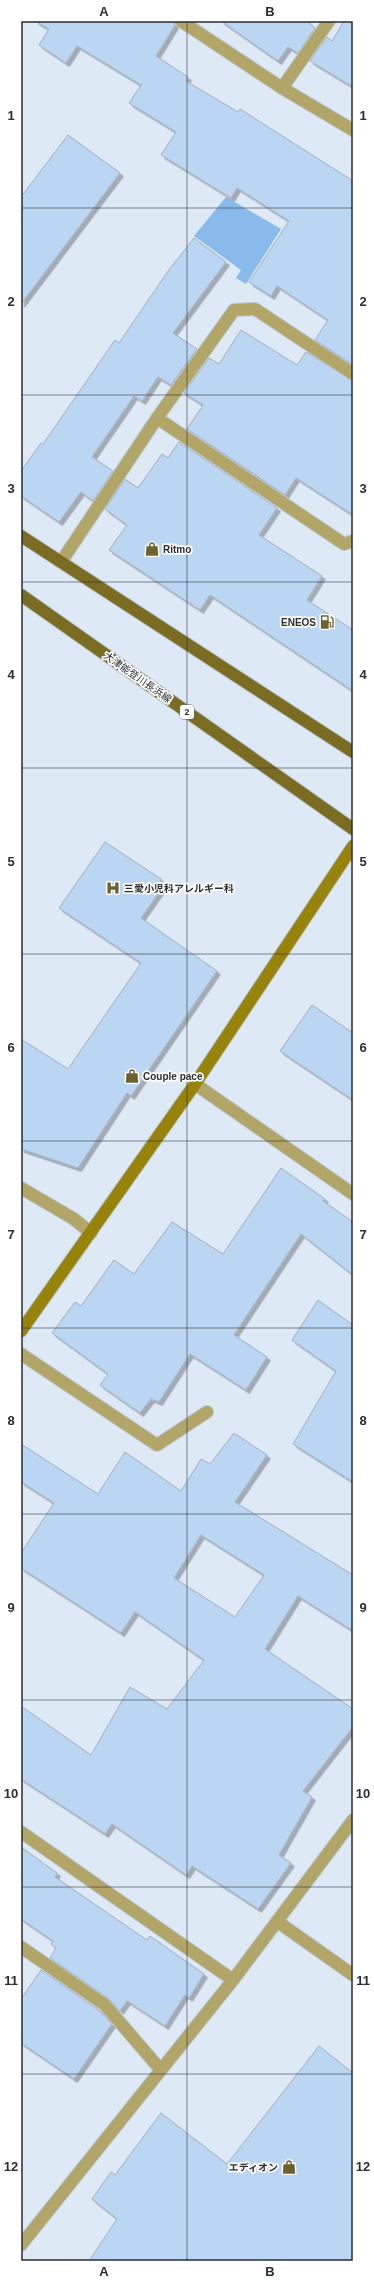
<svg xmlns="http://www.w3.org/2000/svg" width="374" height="2282" font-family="Arial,'Noto Sans JP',sans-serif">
<defs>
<filter id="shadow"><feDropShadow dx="3.5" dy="3.5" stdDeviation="0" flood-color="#0004"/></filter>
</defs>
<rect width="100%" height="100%" fill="#dde9f5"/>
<path fill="#88bbeb" d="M226,197L281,229L246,284L236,278L241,270L194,236Z"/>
<path fill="#bad6f2" stroke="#a4afba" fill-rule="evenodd" filter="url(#shadow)" d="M35,21H174L175,25L156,56L188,77L186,81L238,112L240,109L353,181V365L315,340L328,320L277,286L271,296L249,282L289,221L237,188L231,198L161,155L176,132L129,103L141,85L77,46L66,63L39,45L49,29Z
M221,21H307L315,28L298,53L288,47L278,61Z
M344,21H353V87L310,61L327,37L332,41Z
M68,135L120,173L21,304V197Z
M194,238L226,262L173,333L197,349L171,385L158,377L142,401L134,396L92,457L113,471L93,501L81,492L59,522L21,496V471L41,443L43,444L115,340L119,343L168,271Z
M241,330L297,365L306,352L353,381V515L296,478L285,495L187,429L203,405L184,393L209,358L219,364Z
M179,442L277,508L259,535L322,576L307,600L353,630V691L210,595L200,610L109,550L127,525L105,509L125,479L138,488L162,454L168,458Z
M105,842L161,879L160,881L165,884L141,918L217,971L131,1096L127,1093L78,1168L21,1149V1039L68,1069L141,963L59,908Z
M312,1005L353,1033V1100L280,1051Z
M281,1168L325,1199L323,1201L353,1222V1275L301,1234L234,1335L267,1357L246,1390L190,1354L159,1402L151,1399L140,1413L100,1385L108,1374L52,1333L75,1302L81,1306L114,1260L134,1274L172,1222L223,1254Z
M318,1300L353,1325V1482L293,1444L336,1371L292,1340Z
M234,1433L267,1455L235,1502L353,1575V1631L298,1596L265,1649L353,1709V1727L303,1791L312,1797L279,1855L291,1863L258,1909L192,1866L186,1875L112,1824L105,1834L21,1779V1706L91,1755L130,1687L167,1709L204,1660L135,1612L121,1633L21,1568V1553L54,1503L21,1482V1444L98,1494L125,1452L181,1491L201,1459L210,1464ZM201,1535L264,1575L235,1617L174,1578Z
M21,1847L57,1873L55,1877L147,1940L150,1936L204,1974L189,1998L185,1995L165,2026L127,2001L120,2011L109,1999L50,1958L56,1948L51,1944L53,1941L21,1919Z
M41,1970L100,2011L112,2024L74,2079L21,2043V1999Z
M319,2046L353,2073V2261H89L117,2219L92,2199L111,2172L115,2175L161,2113L227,2164Z"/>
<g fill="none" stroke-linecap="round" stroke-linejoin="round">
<defs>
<path id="lane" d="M181,21L282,88
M278,1922L353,1975"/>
<path id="street" d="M329,21L282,88L353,130
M157,418L344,544L353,541
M61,562L157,418L234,310L255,309L353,374
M195,1084L353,1194
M21,1188L74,1219L91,1233
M21,1354L157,1445L207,1412
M21,1832L233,1980
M21,1947L105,2005L160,2069
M21,2245L233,1980L353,1820"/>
<path id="secondary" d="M21,1331L195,1084L353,846"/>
<path id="primary" d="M21,536L353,752
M21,595L353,829"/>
</defs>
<use href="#lane" stroke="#bdc7d2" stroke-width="14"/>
<use href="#street" stroke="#bdc7d2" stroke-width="14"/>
<use href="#secondary" stroke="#bdc7d2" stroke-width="14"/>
<use href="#primary" stroke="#bdc7d2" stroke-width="14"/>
<use href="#lane" stroke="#b1a568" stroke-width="12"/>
<use href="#street" stroke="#b1a568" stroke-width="12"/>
<use href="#secondary" stroke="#978309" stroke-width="12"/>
<use href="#primary" stroke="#7a6c23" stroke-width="12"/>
</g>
<path fill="none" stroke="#292d32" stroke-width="1" stroke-opacity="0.55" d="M187,21V2261M21,208H353M21,395H353M21,582H353M21,768H353M21,954H353M21,1141H353M21,1328H353M21,1514H353M21,1700H353M21,1887H353M21,2074H353"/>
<defs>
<symbol id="shop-bare" viewBox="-9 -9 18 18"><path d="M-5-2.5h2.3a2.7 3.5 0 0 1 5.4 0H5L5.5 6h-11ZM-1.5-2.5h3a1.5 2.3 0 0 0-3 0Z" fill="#6c622f" stroke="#fff" stroke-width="2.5" paint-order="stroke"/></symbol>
<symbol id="fuel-bare" viewBox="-9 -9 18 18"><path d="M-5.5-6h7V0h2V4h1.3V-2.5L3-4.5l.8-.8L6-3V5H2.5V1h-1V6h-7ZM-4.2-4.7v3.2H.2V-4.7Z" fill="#6c622f" stroke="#fff" stroke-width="2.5" paint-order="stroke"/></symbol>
<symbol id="hospital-bare" viewBox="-9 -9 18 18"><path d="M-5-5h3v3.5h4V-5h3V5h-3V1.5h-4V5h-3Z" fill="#6c622f" stroke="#fff" stroke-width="2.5" paint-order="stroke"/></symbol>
</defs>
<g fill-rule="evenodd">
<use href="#shop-bare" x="142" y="539" width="20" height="20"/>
<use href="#fuel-bare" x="317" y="612" width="20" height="20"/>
<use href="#hospital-bare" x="103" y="878" width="20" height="20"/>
<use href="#shop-bare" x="122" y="1066" width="20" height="20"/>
<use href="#shop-bare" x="279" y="2157" width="20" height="20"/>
</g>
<g text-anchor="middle" stroke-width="3.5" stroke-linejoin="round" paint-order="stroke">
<rect fill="#fff" stroke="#696c70" stroke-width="1" x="180" y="705" width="14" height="14" rx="3"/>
<g font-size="9" font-weight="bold" fill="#292d32">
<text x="187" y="715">2</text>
</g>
<g font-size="10" font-weight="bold" fill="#292d32" stroke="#fff" text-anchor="start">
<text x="163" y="553">Ritmo</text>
<text x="316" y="626" text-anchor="end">ENEOS</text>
<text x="124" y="892">三愛小児科アレルギー科</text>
<text x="143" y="1080">Couple pace</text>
<text x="278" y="2171" text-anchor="end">エディオン</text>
</g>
<g font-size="10" fill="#292d32" stroke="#fff">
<text transform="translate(138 677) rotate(35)" y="4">大津能登川長浜線</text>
</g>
</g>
<rect width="374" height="2282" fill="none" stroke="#ffffff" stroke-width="44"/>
<rect x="22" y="22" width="330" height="2238" fill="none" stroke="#292d32" stroke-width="1.5"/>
<g font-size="13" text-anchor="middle" font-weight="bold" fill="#292d32">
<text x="104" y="16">A</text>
<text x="270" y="16">B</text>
<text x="11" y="120">1</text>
<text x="363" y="120">1</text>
<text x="11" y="306">2</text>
<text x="363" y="306">2</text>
<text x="11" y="493">3</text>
<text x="363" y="493">3</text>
<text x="11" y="679">4</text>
<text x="363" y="679">4</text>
<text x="11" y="866">5</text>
<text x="363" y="866">5</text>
<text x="11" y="1052">6</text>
<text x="363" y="1052">6</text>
<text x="11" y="1239">7</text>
<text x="363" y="1239">7</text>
<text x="11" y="1425">8</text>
<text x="363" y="1425">8</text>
<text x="11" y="1612">9</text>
<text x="363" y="1612">9</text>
<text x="11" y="1798">10</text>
<text x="363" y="1798">10</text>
<text x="11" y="1985">11</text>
<text x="363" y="1985">11</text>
<text x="11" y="2171">12</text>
<text x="363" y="2171">12</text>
<text x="104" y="2276">A</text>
<text x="270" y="2276">B</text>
</g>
</svg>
